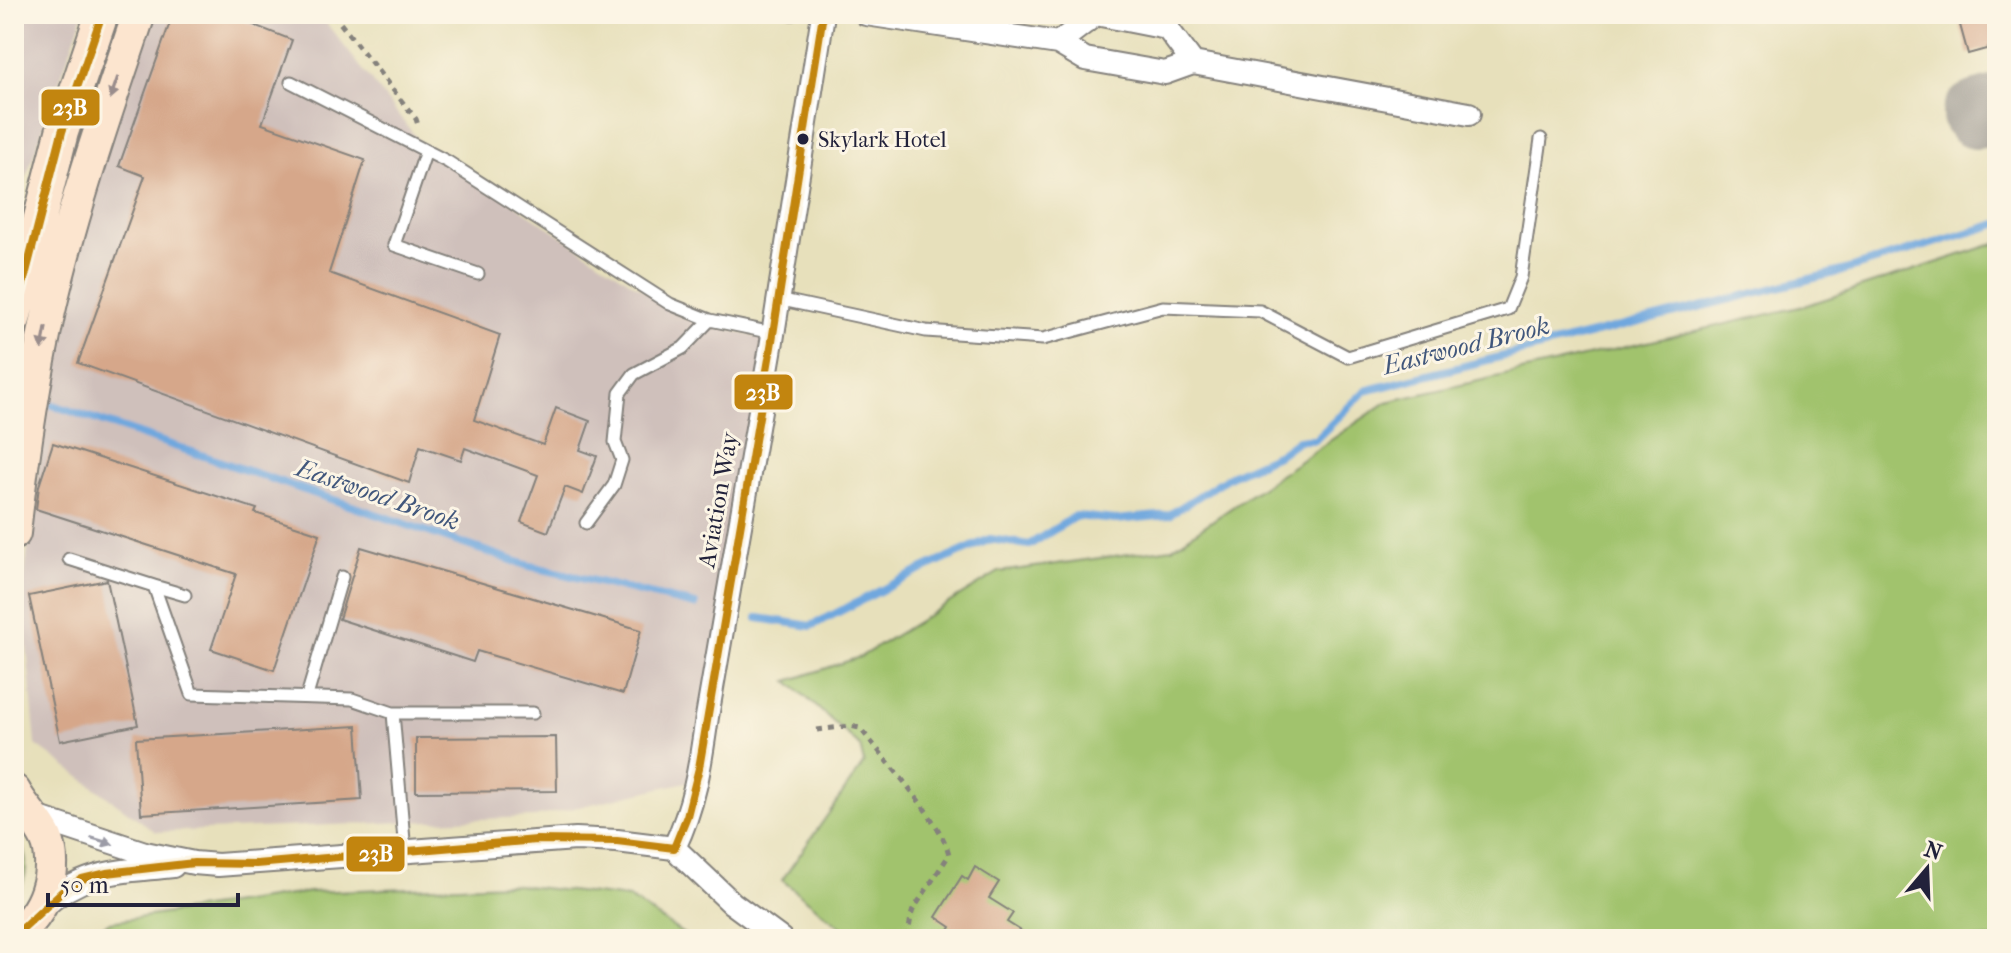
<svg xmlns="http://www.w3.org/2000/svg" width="2011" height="953" font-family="'IM FELL French Canon',serif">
<rect width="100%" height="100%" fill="#fcf5e5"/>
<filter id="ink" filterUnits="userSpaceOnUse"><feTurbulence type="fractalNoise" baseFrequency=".0125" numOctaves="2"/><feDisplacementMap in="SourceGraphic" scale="16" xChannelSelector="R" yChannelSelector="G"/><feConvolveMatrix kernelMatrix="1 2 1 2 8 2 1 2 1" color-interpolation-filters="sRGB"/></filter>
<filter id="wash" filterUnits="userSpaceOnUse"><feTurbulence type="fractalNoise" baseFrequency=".006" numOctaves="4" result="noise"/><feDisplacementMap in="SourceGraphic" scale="32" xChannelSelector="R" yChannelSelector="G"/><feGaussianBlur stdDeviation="1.8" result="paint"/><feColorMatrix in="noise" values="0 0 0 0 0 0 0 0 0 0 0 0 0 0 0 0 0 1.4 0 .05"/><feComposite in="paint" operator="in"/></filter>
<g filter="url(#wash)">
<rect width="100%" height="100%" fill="#e7e0bb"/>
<path fill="#cfc0bb" d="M14,14H83L14,212Z
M153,14H319L419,141L685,318L772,341L699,779L535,817L156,832L36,745L22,594L53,361L101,158Z"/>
<path fill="#a1c36d" stroke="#627254" stroke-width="2" d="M1997,243V939H856L782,880L864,763L860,746L788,681L860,657L999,572L1172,548L1387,402L1804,306Z
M14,833C30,854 30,878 14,899Z
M508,884L629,898L691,939H82L110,922L310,892Z"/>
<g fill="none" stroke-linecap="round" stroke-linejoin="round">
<path stroke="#70a7de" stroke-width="8" d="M53,405L526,565L695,605
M758,618L811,626L917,572L990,539L1029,545L1076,516L1116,520L1169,515L1230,476L1279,454L1298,440H1315L1365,391L1842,271L1997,224"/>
<path stroke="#84817b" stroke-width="68" d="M1976,115L1997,109"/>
</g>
<g id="blocks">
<path fill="#d6a78a" d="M173,14H226L292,40L262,124L365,160L329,273L500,335L474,420L543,445L556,408L590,421L580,450L597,456L583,494L565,487L548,532L521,522L538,475L465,448L461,460L420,446L409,483L78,363L145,176L119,166Z
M1957,14H1997V46L1968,54Z
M53,443L257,509L255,513L320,534L274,670L211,649L236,574L36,509L39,486Z
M361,547L641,630L623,694L477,651L473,662L339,619Z
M107,580L138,725L60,741L29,596Z
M357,726L362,800L141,814L136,739Z
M556,737L557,791L416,792V738Z
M975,867L999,882L989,898L1013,913L1007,922L1034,939H944L951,927L936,917L962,876L968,880Z"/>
</g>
</g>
<g filter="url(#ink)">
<use href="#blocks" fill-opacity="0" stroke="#84817b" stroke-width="2"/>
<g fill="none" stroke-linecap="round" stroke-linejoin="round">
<defs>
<path id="lane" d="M790,14H794
M291,82L448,162L670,304L710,320L773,333
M426,151L394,245L478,274
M778,299L926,331L1043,339L1163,307L1260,311L1348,357L1508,309L1521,277L1541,139
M586,523L614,485L622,460L615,442L620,393L634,374L683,348L710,320
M69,559L154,586
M185,595L154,586L192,694L352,699L393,713L405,852
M307,696L342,577
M393,713H533"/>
<path id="street" d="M866,14L1058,43L1085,59L1165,73L1193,63L1469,114
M1058,43L1096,14L1167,28L1193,63
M30,815L145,853L194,863L218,865L576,839L617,841L674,848L732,903L781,939
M674,848C695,804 700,766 707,717L772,341L823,14
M42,908C84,869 120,872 173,866"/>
<path id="secondary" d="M14,319L62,132L102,14
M14,533C22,459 33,385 49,311C72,210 106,112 139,14
M14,791C23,808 38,821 46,838C60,869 44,918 14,933"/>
</defs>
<use href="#lane" stroke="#84817b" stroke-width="15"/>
<use href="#street" stroke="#84817b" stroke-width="26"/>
<use href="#secondary" stroke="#84817b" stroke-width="36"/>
<path stroke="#84817b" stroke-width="5" stroke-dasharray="6 6" stroke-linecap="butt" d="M333,14L416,119L419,128
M817,730L850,726L860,728C882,756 943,823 949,855L913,910C909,920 911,929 905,939"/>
<use href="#lane" stroke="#fff" stroke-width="11"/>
<use href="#street" stroke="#fff" stroke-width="22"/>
<use href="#secondary" stroke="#fce5cf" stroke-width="32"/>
<defs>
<path id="bus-1" d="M14,319L62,132L102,14
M14,933L23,928L65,889L82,879L107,873L194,863L256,864L536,840L617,841L674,848L687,816L699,768L772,341L823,14"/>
</defs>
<use href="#bus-1" stroke="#fcf5e5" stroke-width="14"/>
<use href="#bus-1" stroke="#c2850f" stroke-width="8"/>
</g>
<defs><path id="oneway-solid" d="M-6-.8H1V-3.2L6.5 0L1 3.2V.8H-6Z" transform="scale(2)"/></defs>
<g fill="#9a8d8c">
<use href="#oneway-solid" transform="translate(114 88) rotate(109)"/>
<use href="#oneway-solid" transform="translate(44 338) rotate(101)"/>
</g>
<use fill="#9c9ca7" href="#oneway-solid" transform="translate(102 841) rotate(17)"/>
</g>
<circle fill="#22223b" stroke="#fcf5e5" stroke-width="3" cx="803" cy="139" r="7"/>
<g text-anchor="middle" stroke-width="6" stroke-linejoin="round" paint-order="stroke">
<g font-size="22" fill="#22223b" stroke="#fcf5e5" text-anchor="start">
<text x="818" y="147">Skylark Hotel</text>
</g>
<g font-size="24" fill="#22223b" stroke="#fcf5e5">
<text transform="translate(718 500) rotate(-80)" y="8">Aviation Way</text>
</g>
<g font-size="26" font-style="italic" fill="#41577c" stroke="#fcf5e5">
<text transform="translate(1466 345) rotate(-14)" y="9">Eastwood Brook</text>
<text transform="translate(378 494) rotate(19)" y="9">Eastwood Brook</text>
</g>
</g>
<g stroke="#fcf5e5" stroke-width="3">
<rect x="40" y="88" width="61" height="39" rx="8" fill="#c2850f"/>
<rect x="733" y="373" width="61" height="38" rx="8" fill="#c2850f"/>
<rect x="345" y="835" width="61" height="38" rx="8" fill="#c2850f"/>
</g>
<g font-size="22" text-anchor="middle" font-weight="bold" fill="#fff">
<text x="70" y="115">23B</text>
<text x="763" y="400">23B</text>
<text x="376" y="861">23B</text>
</g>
<rect width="2011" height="953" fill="none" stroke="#fcf5e5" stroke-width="48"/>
<g transform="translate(1927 869) rotate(19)" stroke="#fcf5e5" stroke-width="6" paint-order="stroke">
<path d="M0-6L14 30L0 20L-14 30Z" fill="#22223b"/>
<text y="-12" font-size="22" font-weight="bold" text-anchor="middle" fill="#22223b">N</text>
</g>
<path d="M48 893v12h190v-12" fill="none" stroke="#22223b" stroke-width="4"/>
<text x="60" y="893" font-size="24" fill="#22223b" stroke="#fcf5e5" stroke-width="6" paint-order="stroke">50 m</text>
</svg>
